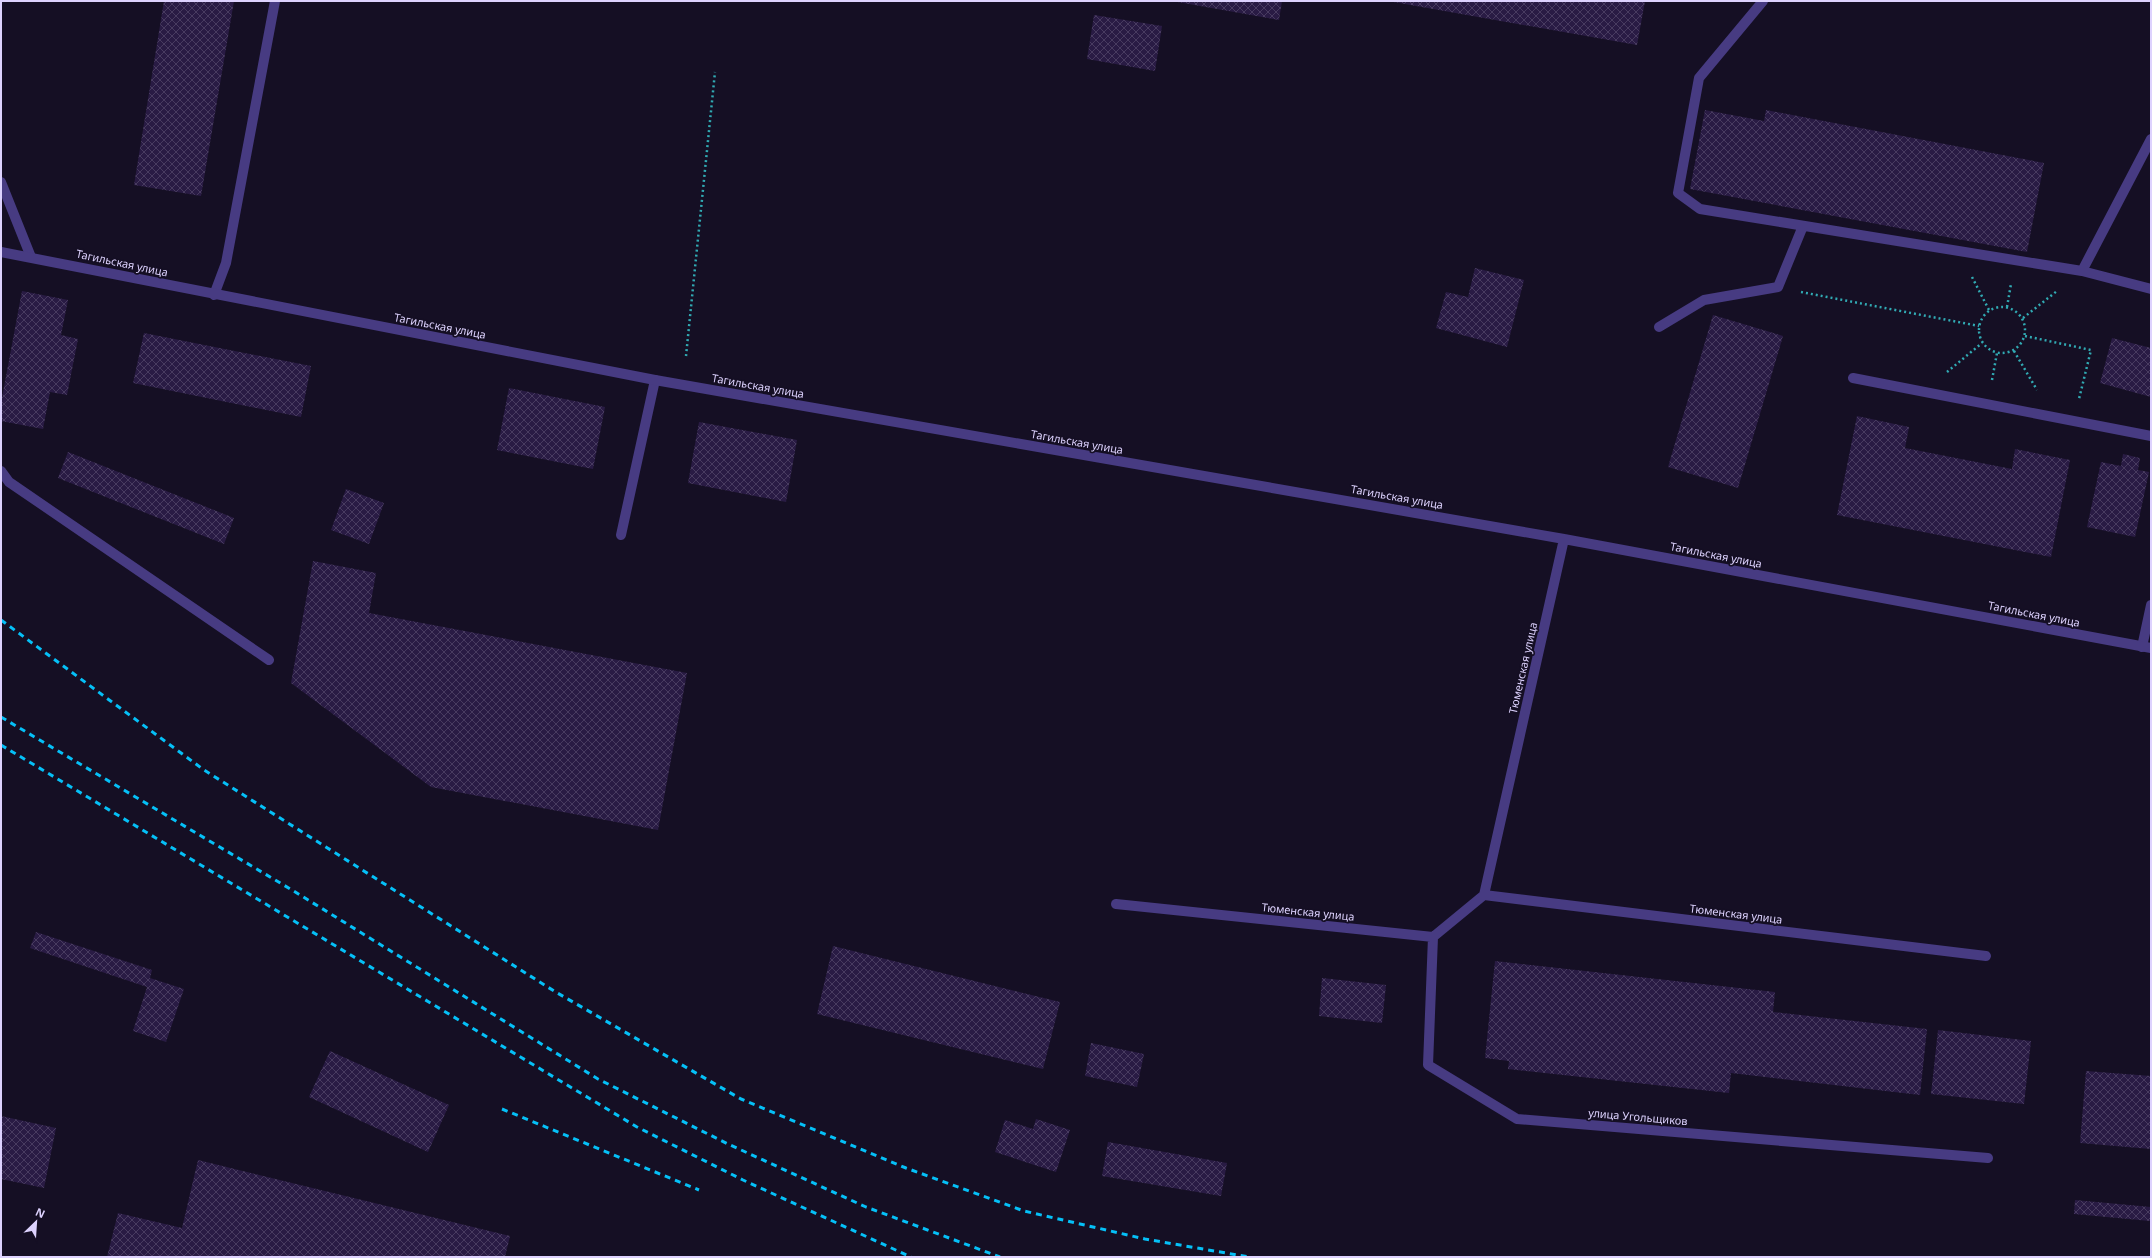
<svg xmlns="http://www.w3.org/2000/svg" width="2152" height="1258" font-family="'Noto Sans',sans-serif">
<defs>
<pattern id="building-cross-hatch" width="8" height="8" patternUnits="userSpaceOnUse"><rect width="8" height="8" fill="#291b44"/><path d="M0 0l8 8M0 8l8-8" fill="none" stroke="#483b60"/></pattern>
</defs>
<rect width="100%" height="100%" fill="#150f24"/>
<path fill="url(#building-cross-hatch)" d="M164,1H234L201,196L134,185Z
M1172,1H1282L1279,20Z
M1388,1H1645L1637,45Z
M1094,15L1162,26L1155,71L1087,59Z
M1705,110L1764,121L1766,110L2044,163L2027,252L1690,189Z
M1475,268L1524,280L1507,347L1436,328L1446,292L1468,297Z
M22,291L68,300L61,335L78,339L67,395L50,392L43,429L1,421V403Z
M1713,315L1783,336L1738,488L1668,467Z
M144,333L311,366L301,417L133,383Z
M2112,338L2151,348V397L2100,383Z
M509,388L605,407L593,469L497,450Z
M1857,416L1909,427L1905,448L2012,469L2015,449L2070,460L2051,557L1837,515Z
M699,422L797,440L786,502L688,483Z
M68,452L234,518L224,544L58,478Z
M2123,454L2140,458L2138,470L2149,472L2135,537L2087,527L2101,462L2121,466Z
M346,489L384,503L369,544L331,530Z
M313,561L376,573L369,613L687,673L658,830L431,787L291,683Z
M36,932L152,970L150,978L184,989L166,1042L133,1031L147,987L30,948Z
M833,946L1060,1002L1043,1069L817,1014Z
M1495,961L1775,992L1773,1012L1927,1029L1920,1095L1731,1073L1729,1093L1508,1069L1509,1061L1485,1058Z
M1322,978L1386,985L1382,1023L1319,1016Z
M1938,1030L2031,1041L2024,1104L1931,1094Z
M1091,1043L1144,1054L1137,1087L1085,1076Z
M330,1051L449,1105L428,1152L309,1097Z
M2086,1071L2151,1076V1149L2080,1143Z
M1,1116L56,1128L44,1188L1,1179Z
M1036,1119L1070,1130L1056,1172L995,1152L1005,1120L1033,1129Z
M1108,1142L1227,1163L1221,1196L1102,1176Z
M198,1160L510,1236L505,1257H107L118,1213L182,1228Z
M2075,1200L2151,1207L2150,1221L2074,1214Z"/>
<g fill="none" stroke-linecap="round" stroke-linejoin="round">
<path stroke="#31aab3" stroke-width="2.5" stroke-dasharray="2 3" stroke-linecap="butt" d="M1972,277L1989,310
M1801,292L1979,326
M1979 330a23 23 0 1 1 46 0a23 23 0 1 1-46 0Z
M2007,307L2011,284
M2023,318L2057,291
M2025,336L2091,350L2079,399
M2014,351L2037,390
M686,356L715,72
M1947,372L1982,343
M1992,380L1997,353"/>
<path stroke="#473b82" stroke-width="10" d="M1763,1L1699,78L1678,193L1700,209L2082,271L2151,289
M1,182L31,257
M2082,271L2151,139
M214,295L226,263L275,1
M1659,327L1704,300L1778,287L1803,226
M1853,378L2151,436
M1,471L9,482L269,660
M621,535L655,380
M2142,647L2151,605"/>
<path stroke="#473b82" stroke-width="10" d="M1,252L655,380L1564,539L2151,648
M1484,895L1564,539
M1116,904L1433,937L1484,895L1986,956
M1433,937L1428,1065L1517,1119L1988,1158"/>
<path stroke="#05c0f7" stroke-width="3" stroke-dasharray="6 5" stroke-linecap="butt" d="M1,620L204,770L554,991L741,1099L906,1168L1024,1211L1145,1239L1249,1257
M1,717L292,890L598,1079L728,1144L866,1207L1000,1257
M1,745L637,1127L743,1180L911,1257
M502,1109L699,1190"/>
</g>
<g text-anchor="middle" stroke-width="3.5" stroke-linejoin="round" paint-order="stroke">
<g font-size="11" fill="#ddd2fe" stroke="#150f24">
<text transform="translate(122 263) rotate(12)" y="4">Тагильская улица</text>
<text transform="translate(440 326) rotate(11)" y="4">Тагильская улица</text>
<text transform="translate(758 386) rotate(10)" y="4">Тагильская улица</text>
<text transform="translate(1077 442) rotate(10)" y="4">Тагильская улица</text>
<text transform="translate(1397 497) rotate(10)" y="4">Тагильская улица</text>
<text transform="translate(1716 555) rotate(11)" y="4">Тагильская улица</text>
<text transform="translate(2034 614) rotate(11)" y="4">Тагильская улица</text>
<text transform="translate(1523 668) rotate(-77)" y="4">Тюменская улица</text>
<text transform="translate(1308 912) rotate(6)" y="4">Тюменская улица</text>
<text transform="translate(1736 914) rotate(7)" y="4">Тюменская улица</text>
<text transform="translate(1638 1117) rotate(5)" y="4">улица Угольщиков</text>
</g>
</g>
<rect width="2152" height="1258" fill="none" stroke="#ddd2fe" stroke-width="4"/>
<g transform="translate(36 1222) rotate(25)" stroke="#150f24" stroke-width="3" paint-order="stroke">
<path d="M0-3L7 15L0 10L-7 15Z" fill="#ddd2fe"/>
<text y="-6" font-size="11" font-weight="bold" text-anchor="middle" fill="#ddd2fe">N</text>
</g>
</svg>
